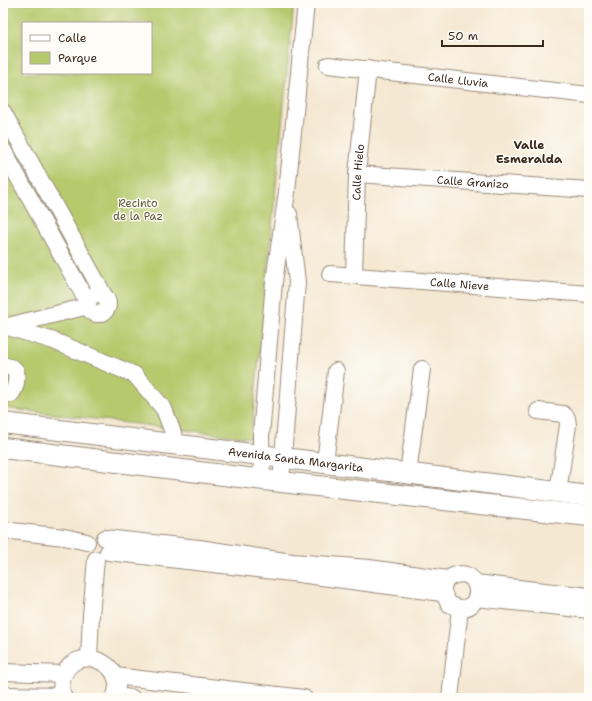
<svg xmlns="http://www.w3.org/2000/svg" width="592" height="701" font-family="'Shantell Sans',sans-serif">
<rect width="100%" height="100%" fill="#fdfcf7"/>
<filter id="ink" filterUnits="userSpaceOnUse"><feTurbulence type="fractalNoise" baseFrequency=".025" numOctaves="2"/><feDisplacementMap in="SourceGraphic" scale="8" xChannelSelector="R" yChannelSelector="G"/><feConvolveMatrix kernelMatrix="1 2 1 2 8 2 1 2 1" color-interpolation-filters="sRGB"/></filter>
<filter id="wash" filterUnits="userSpaceOnUse"><feTurbulence type="fractalNoise" baseFrequency=".012" numOctaves="4" result="noise"/><feDisplacementMap in="SourceGraphic" scale="16" xChannelSelector="R" yChannelSelector="G"/><feGaussianBlur stdDeviation="0.9" result="paint"/><feColorMatrix in="noise" values="0 0 0 0 0 0 0 0 0 0 0 0 0 0 0 0 0 1.4 0 .05"/><feComposite in="paint" operator="in"/></filter>
<g filter="url(#wash)">
<rect width="100%" height="100%" fill="#f5e8d2"/>
<path fill="#b7c96d" stroke="#797a46" fill-rule="evenodd" d="M3,3H294L251,438L3,408ZM23,23H151V73H23Z"/>
</g>
<g filter="url(#ink)">
<g fill="none" stroke-linecap="round" stroke-linejoin="round">
<defs>
<g id="minor">
<path id="s1" d="M328,65L589,95"/>
<path d="M3,112L105,297"/>
<path d="M3,150L88,303"/>
<path id="s2" d="M357,174L589,190"/>
<path id="s3" d="M330,274L589,294"/>
<path id="s4" d="M354,276L357,174L368,69"/>
<circle cx="98" cy="304" r="10"/>
<path d="M8,326L88,306"/>
<path d="M8,327L54,341L135,375L164,409L173,433L175,444"/>
<path d="M3,365L13,368L16,371C17,379 16,389 11,394L3,395"/>
<path d="M538,411L563,414L567,418L568,425L558,492"/>
<path d="M325,463L336,371"/>
<path d="M408,473L422,369"/>
<path d="M262,480L261,436L274,282L287,192L306,3"/>
<path d="M281,482L297,282L289,214"/>
<path d="M3,530L64,537L87,542"/>
<path d="M105,538L199,548L292,562L369,568L447,579C479,559 488,608 461,608C457,608 452,605 449,604C443,593 440,590 447,579"/>
<path d="M108,552L291,573L442,593"/>
<path d="M475,583L589,596"/>
<path d="M476,598L589,610"/>
<path d="M89,658L91,615L96,559"/>
<path d="M3,672L64,674"/>
<path d="M115,676L304,698"/>
<path d="M3,695L63,696"/>
<path d="M115,696L132,698"/>
<path d="M64,698C61,693 61,686 62,680C72,640 131,662 114,698"/>
<path d="M450,698L460,608"/>
</g>
<g id="major">
<path id="s5" d="M3,423L589,496"/>
<path d="M3,448L281,482L589,516"/>
</g>
</defs>
<use href="#minor" stroke="#988978" stroke-width="18"/>
<use href="#major" stroke="#988978" stroke-width="22"/>
<use href="#minor" stroke="#fff" stroke-width="16"/>
<use href="#major" stroke="#fff" stroke-width="20"/>
</g>
</g>
<g text-anchor="middle" stroke-width="3" stroke-linejoin="round" paint-order="stroke">
<g font-size="11" fill="#3b2a1e" stroke="#fdfcf7">
<text dy="4" stroke="none"><textPath href="#s1" startOffset="131">Calle Lluvia</textPath></text>
<text dy="4" stroke="none"><textPath href="#s4" startOffset="104">Calle Hielo</textPath></text>
<text dy="4" stroke="none"><textPath href="#s2" startOffset="116">Calle Granizo</textPath></text>
<text dy="4" stroke="none"><textPath href="#s3" startOffset="130">Calle Nieve</textPath></text>
<text dy="4" stroke="none"><textPath href="#s5" startOffset="295">Avenida Santa Margarita</textPath></text>
</g>
<g font-size="11" fill="#605a36" stroke="#fdfcf7">
<text x="138" y="207">Recinto<tspan x="138" dy="13">de la Paz</tspan></text>
</g>
<g font-size="12" font-weight="bold" fill="#3b2a1e" stroke="#fdfcf7">
<text x="529" y="149">Valle<tspan x="529" dy="14">Esmeralda</tspan></text>
</g>
</g>
<rect width="592" height="701" fill="none" stroke="#fdfcf7" stroke-width="16"/>
<rect x="22" y="22" width="130" height="52" fill="#fdfcf7" stroke="#afa8a0"/>
<rect x="30" y="35" width="20" height="6" fill="#ffffff" stroke="#afa8a0"/>
<text x="58" y="42" font-size="12" fill="#3b2a1e">Calle</text>
<rect x="30" y="52" width="20" height="12" fill="#b7c96d" stroke="#afa8a0"/>
<text x="58" y="62" font-size="12" fill="#3b2a1e">Parque</text>
<path d="M442 40v6h101v-6" fill="none" stroke="#3b2a1e" stroke-width="2"/>
<text x="448" y="40" font-size="12" fill="#3b2a1e" stroke="#fdfcf7" stroke-width="3" paint-order="stroke">50 m</text>
</svg>
